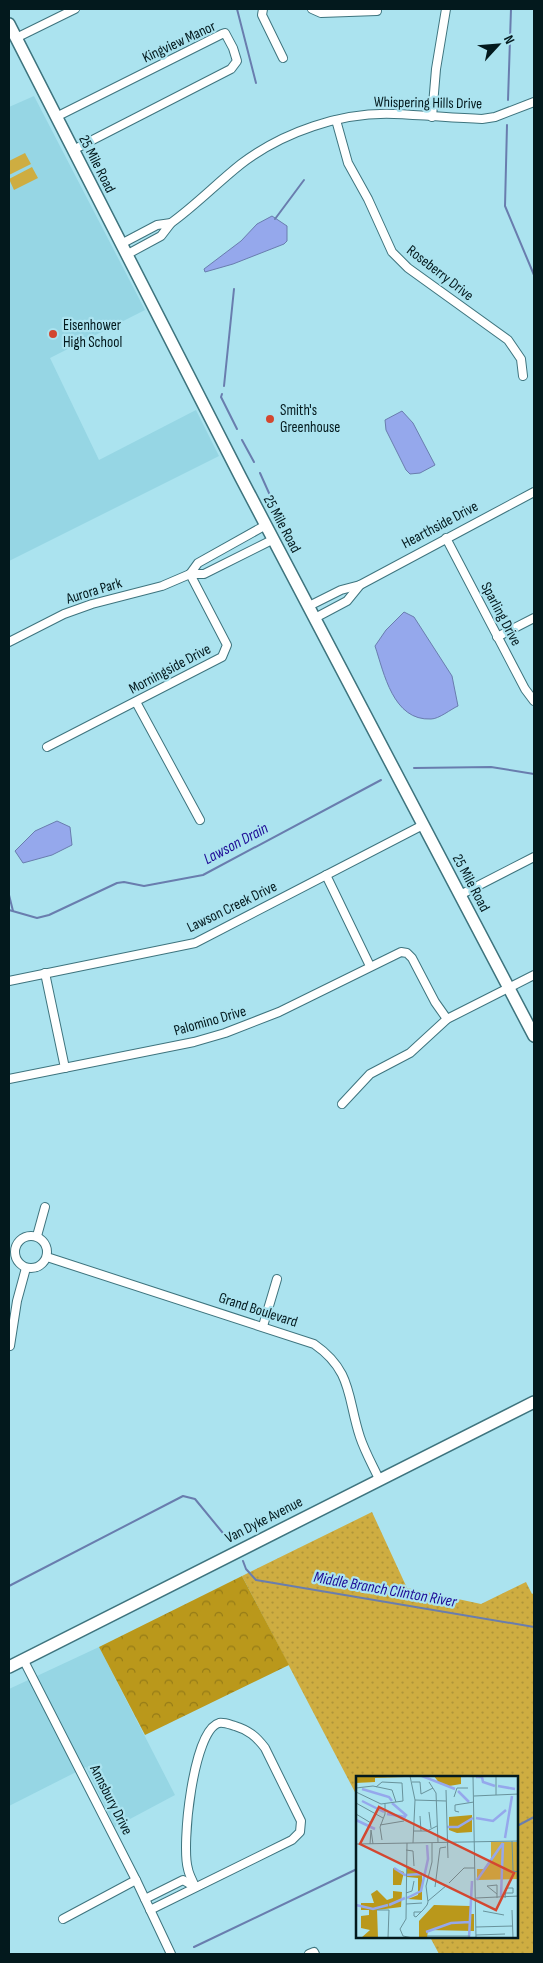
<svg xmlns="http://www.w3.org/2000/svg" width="543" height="1963" font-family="'Sofia Sans Condensed',sans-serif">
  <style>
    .built { fill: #96d6e4 }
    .grass { fill: url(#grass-dots) }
    .forest { fill: url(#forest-crowns) }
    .park { fill: #cead41 }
    .water { fill: #95a8ec; stroke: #697dae }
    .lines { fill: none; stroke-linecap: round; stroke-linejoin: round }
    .stream { stroke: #697dae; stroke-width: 2 }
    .street-casing { stroke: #3e747e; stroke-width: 10 }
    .secondary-casing { stroke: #3e747e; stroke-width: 14 }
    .street { stroke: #fff; stroke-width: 8 }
    .secondary { stroke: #fff; stroke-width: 11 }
    .poi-dot { fill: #d34730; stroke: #abe3ef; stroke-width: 2 }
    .labels { text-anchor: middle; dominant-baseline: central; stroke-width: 4.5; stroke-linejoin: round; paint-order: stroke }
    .street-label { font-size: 15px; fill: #03191d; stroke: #abe3ef }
    .poi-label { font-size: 15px; fill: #03191d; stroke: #abe3ef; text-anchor: start }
    .water-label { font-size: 16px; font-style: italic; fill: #1d0995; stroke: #abe3ef }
    .inset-river { fill: none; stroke: #95a8ec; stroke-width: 2.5 }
    .inset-road { fill: none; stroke: #68929b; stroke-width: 1 }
    .view { fill: #d34730; fill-opacity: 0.15; stroke: #d34730; stroke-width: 2.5 }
    .inset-edge { fill: none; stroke: #03191d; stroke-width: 2.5 }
  </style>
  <defs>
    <pattern id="grass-dots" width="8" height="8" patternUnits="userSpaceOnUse" patternTransform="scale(1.25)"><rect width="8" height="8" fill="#cead41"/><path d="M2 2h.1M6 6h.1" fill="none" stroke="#af9439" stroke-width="1.8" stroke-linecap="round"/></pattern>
    <pattern id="forest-crowns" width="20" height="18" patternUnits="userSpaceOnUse" patternTransform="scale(1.25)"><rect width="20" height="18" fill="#ba981b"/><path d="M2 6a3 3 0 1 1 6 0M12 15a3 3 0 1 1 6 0" fill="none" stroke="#957b17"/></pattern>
  </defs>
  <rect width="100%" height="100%" fill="#abe3ef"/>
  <!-- built -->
  <g class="built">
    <polygon points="34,96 145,310 50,358 99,460 196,410 219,456 9,561 9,107"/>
    <polygon points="99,1647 175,1795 115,1827 86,1767 9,1806 9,1689"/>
  </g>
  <!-- grass -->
  <polygon class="grass" points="372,1512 407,1588 481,1604 526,1582 532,1594 534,1593 534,1954 439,1954 430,1937 517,1937 517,1777 357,1777 357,1796 242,1576"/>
  <!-- forest -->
  <polygon class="forest" points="242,1576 289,1665 145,1735 99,1647"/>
  <!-- park -->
  <g class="park">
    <polygon points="25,153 31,164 9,175 9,161"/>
    <polygon points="32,167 38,178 14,190 9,179"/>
  </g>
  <!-- water -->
  <g class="water">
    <polygon points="272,216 287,226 287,241 284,244 233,264 205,272 204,269 241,241 257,224"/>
    <polygon points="402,411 413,423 435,465 420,473 410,474 406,470 386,430 385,420"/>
    <path d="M 404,612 L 414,617 L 452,676 L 458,706 C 451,709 439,719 431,719 C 393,721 384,673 375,646 L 386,630 Z"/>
    <polygon points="57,821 70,827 72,845 52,855 23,863 15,851 35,831"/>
  </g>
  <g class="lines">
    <!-- stream -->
    <g class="stream">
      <polyline points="237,9 256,83"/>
      <polyline points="508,100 511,9"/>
      <polyline points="507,125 505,206 534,275"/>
      <polyline points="275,219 304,180"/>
      <polyline points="224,386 234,289"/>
      <polyline points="222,394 221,397 237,429"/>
      <polyline points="242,440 254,462"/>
      <polyline points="260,473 282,522"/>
      <polyline points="414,768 491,767 534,774"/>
      <polyline points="9,895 13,911"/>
      <polyline points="9,910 37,918 49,915 117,883 124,882 144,886 203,875 381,780"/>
      <polyline points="243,1561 246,1569 256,1580 534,1627"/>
      <polyline points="9,1586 183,1496 195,1499 227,1538"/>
      <polyline points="517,1826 534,1817"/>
      <polyline points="194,1947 357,1869"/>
    </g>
    <defs>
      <g id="street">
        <polyline points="263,9 262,15 283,58"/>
        <polyline points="312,9 321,13 377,11"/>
        <polyline points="16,38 75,9"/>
        <polyline points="56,117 222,34 225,33 233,48 237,61 231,69 73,150"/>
        <polyline points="432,117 436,69 446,9"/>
        <polyline points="336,120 348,163 368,199 392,252 408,268 508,340 521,359 523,376"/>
        <path d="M 171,223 C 196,205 217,183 241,164 C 283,132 341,112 394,114 C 424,115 453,118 482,119 L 495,117 L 534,102"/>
        <polyline points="121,244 157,225 171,223 161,236 126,255"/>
        <polyline points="446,538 525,689 534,701"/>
        <polyline points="190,574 198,563 266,525"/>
        <polyline points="309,606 341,590 360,585 534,492"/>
        <polyline points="315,618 347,601 360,585"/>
        <polyline points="497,637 534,618"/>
        <polyline points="9,642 64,614 92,604 162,586 190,574 204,574 274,539"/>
        <polyline points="136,702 200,820"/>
        <polyline points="47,747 222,657 227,645 190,574"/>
        <polyline points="326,875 370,966"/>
        <polyline points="460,895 534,857"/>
        <polyline points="45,973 65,1068"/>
        <polyline points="9,981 195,943 423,825"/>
        <polyline points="9,1079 194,1042 225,1033 279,1012 401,952 407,953 412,958 435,1002 447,1019"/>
        <polyline points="342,1104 370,1074 410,1053 447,1019 534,975"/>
        <circle cx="31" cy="1252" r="16"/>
        <polyline points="37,1236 45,1207"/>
        <path d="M 47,1257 L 314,1344 C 353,1371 347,1398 360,1437 C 365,1452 373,1466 379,1479"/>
        <polyline points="263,1326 277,1279"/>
        <polyline points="10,1346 17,1301 26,1268"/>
        <polyline points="23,1659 136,1880 171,1954"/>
        <polyline points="145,1899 183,1880 195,1887"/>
        <path d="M 150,1910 L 292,1840 L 300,1832 L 301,1821 L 265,1748 C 256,1736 248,1730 235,1726 C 231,1725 224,1722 219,1723 C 193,1730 181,1846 188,1869 C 189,1875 193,1881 195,1887"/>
        <polyline points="63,1919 136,1880"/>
        <polyline points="309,1954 314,1952 315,1954"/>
      </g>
      <g id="secondary">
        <polyline points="9,24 240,476 534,1036"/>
        <polyline points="9,1667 534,1402"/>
      </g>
    </defs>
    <!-- street casing -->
    <use href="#street" class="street-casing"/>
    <!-- secondary casing -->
    <use href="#secondary" class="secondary-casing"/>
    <!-- street -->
    <use href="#street" class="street"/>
    <!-- secondary -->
    <use href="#secondary" class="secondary"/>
  </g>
  <!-- markers -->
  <g class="poi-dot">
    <circle cx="53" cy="334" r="5"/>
    <circle cx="270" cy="419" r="5"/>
  </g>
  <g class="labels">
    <!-- street labels -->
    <g class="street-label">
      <text transform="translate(179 42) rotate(-25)">Kingview Manor</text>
      <text transform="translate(428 103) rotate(1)">Whispering Hills Drive</text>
      <text transform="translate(97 164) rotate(63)">25 Mile Road</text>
      <text transform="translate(440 273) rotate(38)">Roseberry Drive</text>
      <text transform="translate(282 524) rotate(62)">25 Mile Road</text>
      <text transform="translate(440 525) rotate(-28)">Hearthside Drive</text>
      <text transform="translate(94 591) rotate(-17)">Aurora Park</text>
      <text transform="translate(501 614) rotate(62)">Sparling Drive</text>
      <text transform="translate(170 669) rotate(-28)">Morningside Drive</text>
      <text transform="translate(471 883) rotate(62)">25 Mile Road</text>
      <text transform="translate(232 907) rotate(-26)">Lawson Creek Drive</text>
      <text transform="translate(210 1021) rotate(-16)">Palomino Drive</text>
      <text transform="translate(258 1310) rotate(18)">Grand Boulevard</text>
      <text transform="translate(264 1520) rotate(-27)">Van Dyke Avenue</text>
      <text transform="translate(111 1800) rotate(63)">Annsbury Drive</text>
    </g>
    <!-- poi labels -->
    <g class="poi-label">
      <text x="63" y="325">Eisenhower<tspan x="63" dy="17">High School</tspan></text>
      <text x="280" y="410">Smith's<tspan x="280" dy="17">Greenhouse</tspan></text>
    </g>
    <!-- water labels -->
    <g class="water-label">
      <text transform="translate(236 844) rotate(-28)">Lawson Drain</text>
      <text transform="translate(385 1590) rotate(10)">Middle Branch Clinton River</text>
    </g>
  </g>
  <!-- overview -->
  <g transform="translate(356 1776)">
    <rect width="162" height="162" fill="#abe3ef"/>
    <path d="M 135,66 L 162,66 L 162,103 L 121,104 L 121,93 L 128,93 L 135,82 Z" fill="#cead41"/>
    <path d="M 0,0 L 85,0 L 105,1 L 105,8 L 93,10 L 84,8 L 78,0 L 19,2 L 19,6 L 0,7 ZM 116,39 L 116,56 L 101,57 L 93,54 L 93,41 ZM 51,90 L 66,97 L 66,124 L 52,123 L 62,119 L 62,102 L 51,101 ZM 37,92 L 48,96 L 45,109 L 37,109 ZM 21,114 L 31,124 L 37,122 L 37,115 L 46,116 L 45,131 L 21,134 L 22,162 L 5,162 L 14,154 L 5,152 L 5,140 L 13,139 L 13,134 L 5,134 L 5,127 L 18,127 L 15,118 ZM 78,129 L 114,130 L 114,138 L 118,138 L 118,155 L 72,154 L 71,162 L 63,162 L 63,145 Z" fill="#ba981b"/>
    <path class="inset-river" d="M 66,0 L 99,13M 120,1 L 126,1 L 127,6 L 139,10M 142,10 L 159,13M 6,13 L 33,21 L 36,25M 102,15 L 113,26M 6,25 L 28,36M 36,27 L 51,40M 31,38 L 50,41M 120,42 L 137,45 L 150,34M 0,44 L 19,53M 91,51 L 102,51 L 117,42M 149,62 L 156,20M 38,92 L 49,99 L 67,98M 121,104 L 147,67M 145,120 L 147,67M 51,122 L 65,115 L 72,83 L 71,69M 0,129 L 17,133 L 32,129M 33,129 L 49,122M 70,156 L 95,147 L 114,146M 113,162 L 116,105"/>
    <path class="inset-road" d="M 54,0 L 59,24M 117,0 L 120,162M 140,0 L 140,19M 56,6 L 64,6 L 65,18 L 77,12M 73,6 L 80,17 L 82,66M 20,11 L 26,6 L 46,7M 0,12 L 17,10 L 36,14 L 40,26M 90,14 L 92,82M 0,16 L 25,28 L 47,25 L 46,7M 118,20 L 163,18M 98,21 L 101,12 L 112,12M 59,24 L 90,25M 0,27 L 27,42M 73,36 L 75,52M 103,36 L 99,35 L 99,29 L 118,26M 0,38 L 15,47M 64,40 L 65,55M 24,49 L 48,45M 57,55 L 71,55 L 81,50M 0,64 L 0,86M 26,64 L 24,51 L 29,38 L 29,28M 156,65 L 157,95 L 163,96M 51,67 L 50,143 L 44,153 L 47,160 L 57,162M 57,67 L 59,24M 0,68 L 163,65M 14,68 L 15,54 L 17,68M 50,74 L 57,75 L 58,90M 0,99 L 0,123M 93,107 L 108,92 L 119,92M 79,111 L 84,72 L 90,71M 50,117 L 56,115 L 58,105M 141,118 L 131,110 L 141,109 L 141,122M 120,122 L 163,120M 149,122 L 150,112 L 157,112 L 157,117 L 150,117M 72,125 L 91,109M 50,128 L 66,127M 21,134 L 33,134 L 32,162M 156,134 L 157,162M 127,135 L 148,139M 65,136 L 58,136 L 58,140 L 60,141 L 67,134 L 71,129 L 72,126 L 70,110 L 76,86 L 76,67M 120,151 L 157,150M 120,159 L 149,158M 71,160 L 114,160"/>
    <path class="view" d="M 23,31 L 158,97 L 140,134 L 4,68 Z"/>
    <rect width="162" height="162" class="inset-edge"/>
  </g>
  <!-- border -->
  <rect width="543" height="1963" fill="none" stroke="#03191d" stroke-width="20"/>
  <!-- north arrow -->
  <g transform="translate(498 45) rotate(64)" stroke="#abe3ef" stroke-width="4" paint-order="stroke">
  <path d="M0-4L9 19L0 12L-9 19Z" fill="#03191d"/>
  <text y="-8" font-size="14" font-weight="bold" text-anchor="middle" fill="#03191d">N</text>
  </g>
</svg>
